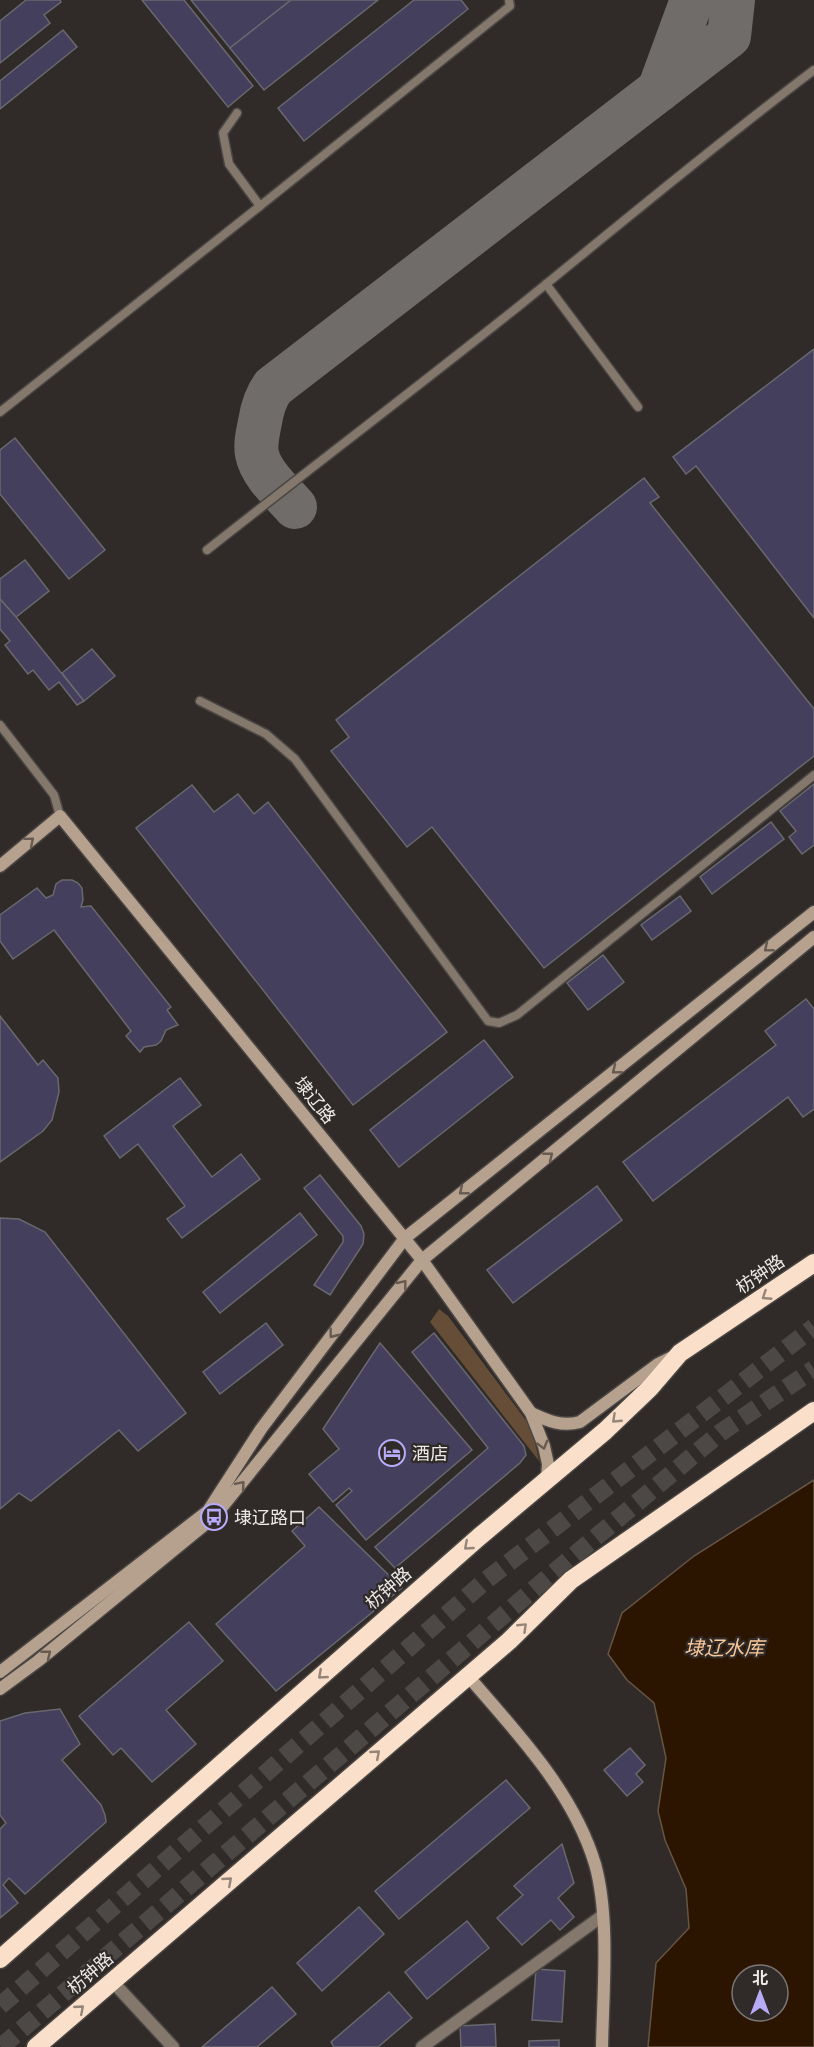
<svg xmlns="http://www.w3.org/2000/svg" width="814" height="2047" font-family="'Archivo Narrow','Noto Sans SC',sans-serif">
  <style>
    .green { fill: #654d37 }
    .water { fill: #2b1500; stroke: #655545; stroke-width: 1.5; fill-rule: evenodd }
    .lines { fill: none; stroke-linecap: round; stroke-linejoin: round }
    .taxiway { stroke: #706c6a; stroke-width: 44 }
    .building { fill: #433f5d; stroke: #68686e; stroke-width: 1.5 }
    .highway-tunnel { stroke: #4c4845; stroke-width: 18; stroke-dasharray: 18 9; stroke-linecap: butt }
    .lane-casing { stroke: #4a4643; stroke-width: 11 }
    .street-casing { stroke: #4a4643; stroke-width: 15 }
    .secondary-casing { stroke: #4a4643; stroke-width: 15 }
    .highway-casing { stroke: #4a4643; stroke-width: 21 }
    .lane { stroke: #84776c; stroke-width: 8 }
    .street { stroke: #84776c; stroke-width: 12 }
    .secondary { stroke: #b6a18f; stroke-width: 12 }
    .highway { stroke: #fae0ca; stroke-width: 18 }
    .oneway { stroke: #665a51 }
    .oneway2 { stroke: #958679 }
    .labels { text-anchor: middle; dominant-baseline: central; stroke-width: 4.5; stroke-linejoin: round; paint-order: stroke }
    .street-label { font-size: 18px; fill: #eceae7; stroke: #302b28 }
    .poi-label { font-size: 18px; fill: #eceae7; stroke: #302b28; text-anchor: start }
    .water-label { font-size: 20px; font-style: italic; fill: #f9c79a; stroke: #302b28 }
  </style>
  <rect width="100%" height="100%" fill="#302b28"/>
  <!-- green -->
  <polygon class="green" points="439,1309 448,1316 528,1423 533,1432 539,1461 430,1322"/>
  <!-- water -->
  <path class="water" d="M 814,1480 L 814,2047 L 648,2047 L 656,1963 L 689,1928 L 686,1889 L 665,1840 L 658,1811 L 666,1758 L 654,1703 L 627,1680 L 608,1654 L 622,1613 L 694,1556 ZM 742,1975 L 778,1975 L 778,2011 L 742,2011 Z"/>
  <g class="lines">
    <!-- taxiway -->
    <g class="taxiway">
      <polyline points="659,90 692,0"/>
      <path d="M 295,507 C 282,492 261,474 257,454 C 255,444 258,432 260,422 C 262,409 265,398 273,387 L 729,36 L 733,0"/>
    </g>
  </g>
  <!-- building -->
  <g class="building">
    <polygon points="26,0 60,0 61,2 44,15 50,23 0,63 0,21"/>
    <polygon points="142,0 184,0 253,86 228,107"/>
    <polygon points="191,0 291,0 230,48"/>
    <polygon points="291,0 378,0 264,90 230,48"/>
    <polygon points="414,0 461,0 468,9 304,141 278,108"/>
    <polygon points="63,30 77,47 0,109 0,81"/>
    <polygon points="814,349 814,618 696,466 686,474 673,457"/>
    <polygon points="15,438 105,550 69,579 0,494 0,450"/>
    <polygon points="644,478 659,497 650,503 814,709 814,756 544,968 432,827 407,847 331,751 349,737 336,720"/>
    <polygon points="25,560 49,591 16,617 0,599 0,579"/>
    <polygon points="0,599 16,617 84,701 77,705 59,682 49,690 33,670 28,674 5,645 10,641 0,629"/>
    <polygon points="92,649 115,676 84,701 62,673"/>
    <polygon points="814,784 814,845 802,854 789,837 796,831 780,811"/>
    <polygon points="192,785 214,812 238,794 254,814 268,802 447,1032 353,1105 136,828"/>
    <polygon points="771,822 784,839 712,894 700,877"/>
    <polygon points="62,880 72,880 78,883 82,888 83,900 81,907 91,906 171,1007 167,1010 178,1025 166,1030 161,1041 156,1045 144,1047 140,1052 126,1036 131,1031 54,930 13,959 0,941 0,915 37,888 46,898 53,895 56,884"/>
    <polygon points="680,896 691,911 652,940 641,925"/>
    <polygon points="603,955 624,982 588,1010 567,983"/>
    <polygon points="806,999 814,1009 814,1109 803,1117 788,1097 653,1201 623,1162 776,1045 765,1031"/>
    <polygon points="0,1016 38,1065 43,1060 58,1078 59,1092 52,1120 43,1131 0,1162"/>
    <polygon points="484,1040 513,1077 399,1167 370,1130"/>
    <polygon points="180,1078 201,1105 173,1126 212,1177 241,1154 260,1179 182,1238 167,1219 185,1206 138,1144 120,1158 104,1136"/>
    <polygon points="320,1175 361,1226 364,1234 363,1244 330,1295 314,1285 343,1242 343,1236 304,1188"/>
    <polygon points="597,1186 622,1220 513,1303 487,1270"/>
    <polygon points="300,1213 317,1235 220,1313 203,1292"/>
    <polygon points="0,1218 19,1219 45,1232 186,1413 138,1451 119,1430 31,1501 19,1493 0,1509"/>
    <polygon points="266,1323 283,1345 220,1394 203,1372"/>
    <polygon points="434,1333 524,1446 526,1455 520,1463 395,1568 375,1547 488,1448 412,1352"/>
    <polygon points="380,1343 472,1450 366,1540 336,1505 352,1491 349,1488 333,1502 309,1474 339,1449 323,1429"/>
    <polygon points="319,1507 402,1588 276,1691 216,1624 305,1546 292,1531"/>
    <polygon points="189,1622 223,1661 166,1710 196,1744 152,1782 121,1748 113,1755 79,1716"/>
    <polygon points="60,1709 80,1744 62,1760 101,1805 105,1815 106,1822 25,1894 9,1878 3,1885 18,1903 0,1918 0,1829 6,1823 0,1815 0,1721 25,1713"/>
    <polygon points="630,1748 645,1765 636,1774 643,1782 627,1796 604,1770"/>
    <polygon points="506,1780 530,1808 399,1919 375,1891"/>
    <polygon points="562,1844 574,1883 558,1898 574,1917 560,1930 551,1920 522,1945 497,1918 523,1895 514,1886"/>
    <polygon points="359,1907 384,1934 322,1991 297,1963"/>
    <polygon points="467,1921 489,1948 427,1999 405,1972"/>
    <polygon points="536,1969 565,1971 562,2022 532,2020"/>
    <polygon points="272,1987 296,2014 257,2047 202,2047"/>
    <polygon points="389,1992 412,2018 378,2047 334,2047 331,2042"/>
    <polygon points="495,2024 496,2047 461,2047 460,2026"/>
    <polygon points="559,2040 559,2047 529,2047 529,2041"/>
  </g>
  <g class="lines">
    <!-- highway-tunnel -->
    <g class="highway-tunnel">
      <polyline points="0,2006 485,1581 814,1327"/>
      <polyline points="1,2047 527,1595 720,1433 814,1369"/>
    </g>
    <defs>
      <g id="lane">
        <polyline points="260,206 510,6 509,0"/>
        <polyline points="546,284 638,407"/>
        <polyline points="0,412 260,206 229,164 223,133 237,113"/>
        <path d="M 207,550 C 311,468 416,388 519,306 C 617,227 713,146 814,70"/>
        <polyline points="200,701 266,734 295,759 488,1021 499,1023 517,1015 814,775"/>
        <polyline points="0,725 54,795 60,816"/>
      </g>
      <g id="street">
        <polyline points="112,1981 173,2047"/>
        <polyline points="422,2047 602,1916"/>
      </g>
      <g id="secondary">
        <polyline points="0,866 60,816 422,1260 531,1413 544,1446 548,1464 547,1479"/>
        <path d="M 531,1413 C 548,1421 562,1427 580,1422 L 658,1364 L 672,1357"/>
        <polyline points="0,1672 208,1511 261,1429 405,1238 814,912"/>
        <path d="M 468,1676 C 517,1733 573,1791 595,1864 C 610,1917 603,1992 602,2047"/>
        <polyline points="0,1689 38,1661 214,1517 422,1260 814,937"/>
      </g>
      <g id="highway">
        <polyline points="0,1959 479,1537 605,1431 650,1388 680,1353 814,1263"/>
        <polyline points="36,2047 509,1641 571,1580 814,1411"/>
      </g>
    </defs>
    <!-- lane casing -->
    <use href="#lane" class="lane-casing"/>
    <!-- street casing -->
    <use href="#street" class="street-casing"/>
    <!-- secondary casing -->
    <use href="#secondary" class="secondary-casing"/>
    <!-- highway casing -->
    <use href="#highway" class="highway-casing"/>
    <!-- lane -->
    <use href="#lane" class="lane"/>
    <!-- street -->
    <use href="#street" class="street"/>
    <!-- secondary -->
    <use href="#secondary" class="secondary"/>
    <!-- highway -->
    <use href="#highway" class="highway"/>
  </g>
  <!-- one-way arrows -->
  <defs><path id="oneway-chevron" d="M-2-3.5L2.5 0L-2 3.5" fill="none" stroke-width="1.6" stroke-linecap="round" stroke-linejoin="round" transform="scale(1.5)"/></defs>
  <g class="oneway">
    <use href="#oneway-chevron" transform="translate(30 841) rotate(-40)"/>
    <use href="#oneway-chevron" transform="translate(768 948) rotate(141)"/>
    <use href="#oneway-chevron" transform="translate(616 1070) rotate(141)"/>
    <use href="#oneway-chevron" transform="translate(549 1156) rotate(-39)"/>
    <use href="#oneway-chevron" transform="translate(463 1191) rotate(141)"/>
    <use href="#oneway-chevron" transform="translate(403 1284) rotate(-51)"/>
    <use href="#oneway-chevron" transform="translate(333 1334) rotate(127)"/>
    <use href="#oneway-chevron" transform="translate(543 1445) rotate(74)"/>
    <use href="#oneway-chevron" transform="translate(241 1485) rotate(-50)"/>
    <use href="#oneway-chevron" transform="translate(47 1654) rotate(-39)"/>
  </g>
  <g class="oneway2">
    <use href="#oneway-chevron" transform="translate(766 1296) rotate(147)"/>
    <use href="#oneway-chevron" transform="translate(616 1419) rotate(137)"/>
    <use href="#oneway-chevron" transform="translate(468 1546) rotate(139)"/>
    <use href="#oneway-chevron" transform="translate(523 1627) rotate(-44)"/>
    <use href="#oneway-chevron" transform="translate(322 1675) rotate(139)"/>
    <use href="#oneway-chevron" transform="translate(376 1754) rotate(-41)"/>
    <use href="#oneway-chevron" transform="translate(228 1881) rotate(-41)"/>
    <use href="#oneway-chevron" transform="translate(80 2009) rotate(-41)"/>
  </g>
  <!-- icons -->
  <defs>
    <symbol id="hotel-ring" viewBox="-11 -11 22 22"><circle r="9.5" fill="#302b28" stroke="#b7abf8" stroke-width="1.5"/><path d="M-6-4.5h1.5V1H6V5H4.5V3h-9V5H-6ZM-4 0a1.8 1.8 0 1 1 3.6 0ZM.5 0V-2.5h3Q6-2.5 6 0Z" fill="#b7abf8"/></symbol>
    <symbol id="bus-ring" viewBox="-11 -11 22 22"><circle r="9.5" fill="#302b28" stroke="#b7abf8" stroke-width="1.5"/><path d="M-5-6H5V4H4V6H2V4H-2V6H-4V4H-5ZM-3.5-4V0h7V-4ZM-3.5 1.2v1.5H-2V1.2ZM2 1.2v1.5H3.5V1.2Z" fill="#b7abf8"/></symbol>
  </defs>
  <g fill-rule="evenodd">
    <use href="#hotel-ring" x="377" y="1438" width="30" height="30"/>
    <use href="#bus-ring" x="199" y="1502" width="30" height="30"/>
  </g>
  <g class="labels">
    <!-- street labels -->
    <g class="street-label">
      <text transform="translate(315 1100) rotate(51)">埭辽路</text>
      <text transform="translate(760 1274) rotate(-34)">枋钟路</text>
      <text transform="translate(388 1588) rotate(-41)">枋钟路</text>
      <text transform="translate(90 1973) rotate(-41)">枋钟路</text>
    </g>
    <!-- poi labels -->
    <g class="poi-label">
      <text x="412" y="1453">酒店</text>
      <text x="234" y="1517">埭辽路口</text>
    </g>
    <!-- water labels -->
    <g class="water-label">
      <text x="724" y="1647">埭辽水库</text>
    </g>
  </g>
  <!-- north arrow -->
  <g transform="translate(760 1993)"><circle r="28" fill="#302b28" stroke="#7b7774" stroke-width="1.5"/>
  <path d="M0-4.5L10 22L0 15L-10 22Z" fill="#b7abf8"/>
  <text y="-9" font-size="16" font-weight="bold" text-anchor="middle" fill="#eceae7">北</text>
  </g>
</svg>
